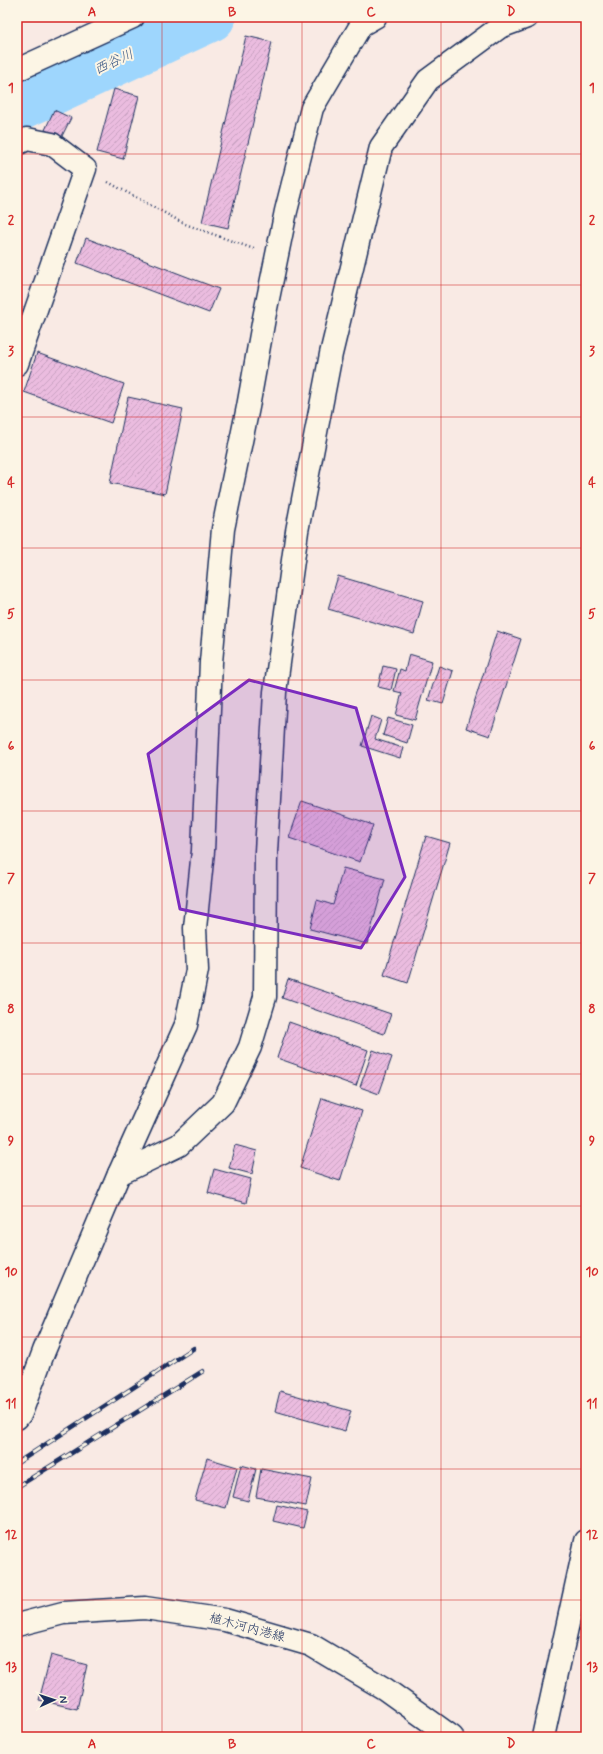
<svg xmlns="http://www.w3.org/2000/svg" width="603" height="1754" font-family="Mynerve,'Klee One',sans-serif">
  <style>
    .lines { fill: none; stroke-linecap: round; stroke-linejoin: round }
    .river { stroke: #9ed6fd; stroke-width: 49 }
    .building { fill: url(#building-hatch); stroke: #1b2f5e }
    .street-casing { stroke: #1b2f5e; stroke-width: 25 }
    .secondary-casing { stroke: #1b2f5e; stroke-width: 25 }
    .path { stroke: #1b2f5e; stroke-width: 2.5; stroke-dasharray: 1 3; stroke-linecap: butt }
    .street { stroke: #fcf5e5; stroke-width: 22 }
    .secondary { stroke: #fcf5e5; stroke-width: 22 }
    .rail-casing { stroke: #1b2f5e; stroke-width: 4.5 }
    .rail { stroke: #fcf5e5; stroke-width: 3; stroke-dasharray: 9; stroke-linecap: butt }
    .marked { fill: #7b2cbf; fill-opacity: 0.2; stroke: #7b2cbf; stroke-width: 3; stroke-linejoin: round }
    .grid { fill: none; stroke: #d62828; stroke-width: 1; stroke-opacity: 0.55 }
    .labels { text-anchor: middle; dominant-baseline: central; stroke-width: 4; stroke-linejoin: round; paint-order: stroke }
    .street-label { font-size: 13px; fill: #1b2f5e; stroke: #fcf5e5 }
    .water-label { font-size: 14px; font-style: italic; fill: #3c5986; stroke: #fcf5e5 }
    .neatline { fill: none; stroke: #d62828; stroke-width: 1.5 }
    .grid-label { font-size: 13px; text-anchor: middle; font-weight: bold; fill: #d62828 }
  </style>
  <defs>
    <pattern id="building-hatch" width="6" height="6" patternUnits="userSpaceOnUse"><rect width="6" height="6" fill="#ebbcdf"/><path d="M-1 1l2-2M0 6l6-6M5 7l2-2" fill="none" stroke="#c9a2c2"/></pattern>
  </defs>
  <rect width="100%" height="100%" fill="#f9eae4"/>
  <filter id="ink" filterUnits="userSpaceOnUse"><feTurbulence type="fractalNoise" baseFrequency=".025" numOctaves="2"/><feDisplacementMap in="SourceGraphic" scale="8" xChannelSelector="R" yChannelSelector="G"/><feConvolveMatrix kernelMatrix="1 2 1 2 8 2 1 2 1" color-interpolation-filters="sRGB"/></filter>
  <g filter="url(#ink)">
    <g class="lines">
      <!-- river -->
      <polyline class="river" points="17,107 211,17"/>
    </g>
    <!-- building -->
    <g class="building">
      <polygon points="246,36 272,42 228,228 202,222"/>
      <polygon points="114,89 139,96 123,159 97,152"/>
      <polygon points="54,110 71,118 61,138 45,130"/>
      <polygon points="86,238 219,289 209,313 77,263"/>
      <polygon points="37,353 124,384 111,423 24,392"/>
      <polygon points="128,397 183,409 165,494 110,483"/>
      <polygon points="338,576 423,601 414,634 328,609"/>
      <polygon points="497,631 521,639 490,736 466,728"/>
      <polygon points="409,654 432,661 415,720 396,715 402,693 394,691 400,669 405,671"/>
      <polygon points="383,666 396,669 391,690 378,687"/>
      <polygon points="439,666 453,671 443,704 428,700"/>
      <polygon points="371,716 381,720 375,739 403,748 400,758 362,746"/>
      <polygon points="388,718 412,725 407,743 383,735"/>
      <polygon points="302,801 373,825 360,862 289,838"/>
      <polygon points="426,836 450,843 408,983 384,975"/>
      <polygon points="343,868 385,879 367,944 310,929 317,900 333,905"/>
      <polygon points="288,979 391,1014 384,1034 282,998"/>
      <polygon points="289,1022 368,1050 356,1086 277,1058"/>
      <polygon points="373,1050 392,1057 379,1094 360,1087"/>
      <polygon points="322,1098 362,1111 340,1181 300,1168"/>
      <polygon points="235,1145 257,1151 252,1174 229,1168"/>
      <polygon points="214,1169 251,1179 246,1203 208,1193"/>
      <polygon points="280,1391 351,1411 345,1431 275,1411"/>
      <polygon points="207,1458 237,1467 226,1508 195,1500"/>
      <polygon points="241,1465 256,1469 248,1501 233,1497"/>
      <polygon points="261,1469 312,1479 306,1506 256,1497"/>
      <polygon points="277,1505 307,1512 303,1528 273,1521"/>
      <polygon points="51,1655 87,1665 77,1709 39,1700"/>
    </g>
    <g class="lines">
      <defs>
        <g id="street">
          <polyline points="17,70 133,17"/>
          <polyline points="17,144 27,139 52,144 85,169 17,364"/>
          <polyline points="119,1174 179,1145 223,1103 250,1047 265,997 266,852 275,692 297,531 331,354 381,147 428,80 500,27 527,17"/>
          <polyline points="17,1418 21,1413 44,1351 119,1174 186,1025 197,970 195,928 203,851 211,662 223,529 248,407 264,318 286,211 312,108 361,25 375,17"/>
          <polyline points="543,1737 586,1541"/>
        </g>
        <polyline id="secondary" points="17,1625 63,1613 145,1608 225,1620 311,1645 385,1689 452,1737"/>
      </defs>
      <!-- street casing -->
      <use href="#street" class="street-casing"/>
      <!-- secondary casing -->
      <use href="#secondary" class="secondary-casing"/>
      <!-- path -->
      <polyline class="path" points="108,182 185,224 254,249"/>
      <!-- street -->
      <use href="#street" class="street"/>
      <!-- secondary -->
      <use href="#secondary" class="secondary"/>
      <defs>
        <g id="rail">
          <polyline points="17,1463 194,1348"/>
          <polyline points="17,1487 203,1371"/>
        </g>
      </defs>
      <!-- rail casing -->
      <use href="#rail" class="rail-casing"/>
      <!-- rail -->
      <use href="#rail" class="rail"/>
    </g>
  </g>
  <!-- marked area -->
  <path class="marked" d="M 249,680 L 356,708 L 405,877 L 361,948 L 180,909 L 148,754 Z"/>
  <!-- grid -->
  <path class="grid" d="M 162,17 L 162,1737M 302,17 L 302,1737M 441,17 L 441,1737M 17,154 L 586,154M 17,285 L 586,285M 17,417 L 586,417M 17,548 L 586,548M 17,680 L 586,680M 17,811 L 586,811M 17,943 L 586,943M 17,1074 L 586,1074M 17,1206 L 586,1206M 17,1337 L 586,1337M 17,1469 L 586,1469M 17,1600 L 586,1600"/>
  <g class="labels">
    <!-- street labels -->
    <g class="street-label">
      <text transform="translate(247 1628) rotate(15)">植木河内港線</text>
    </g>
    <!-- water labels -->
    <g class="water-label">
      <text transform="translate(114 62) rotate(-25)">西谷川</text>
    </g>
  </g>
  <!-- margin -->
  <rect width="603" height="1754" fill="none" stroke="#fcf5e5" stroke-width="44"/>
  <!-- north arrow -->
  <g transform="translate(54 1700) rotate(87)" stroke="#fcf5e5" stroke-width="3" paint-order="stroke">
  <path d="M0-3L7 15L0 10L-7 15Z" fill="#1b2f5e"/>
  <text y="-6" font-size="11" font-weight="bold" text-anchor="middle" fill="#1b2f5e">N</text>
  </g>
  <rect x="22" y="22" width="559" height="1710" class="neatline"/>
  <g class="grid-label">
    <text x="92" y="16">A</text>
    <text x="232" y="16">B</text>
    <text x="371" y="16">C</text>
    <text x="511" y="16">D</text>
    <text x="11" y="92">1</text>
    <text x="592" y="92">1</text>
    <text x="11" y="224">2</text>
    <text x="592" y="224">2</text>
    <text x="11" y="355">3</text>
    <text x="592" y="355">3</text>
    <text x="11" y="487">4</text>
    <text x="592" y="487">4</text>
    <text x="11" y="618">5</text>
    <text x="592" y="618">5</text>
    <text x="11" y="750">6</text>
    <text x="592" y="750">6</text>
    <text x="11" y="882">7</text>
    <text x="592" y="882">7</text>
    <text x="11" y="1013">8</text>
    <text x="592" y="1013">8</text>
    <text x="11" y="1145">9</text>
    <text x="592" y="1145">9</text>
    <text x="11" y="1276">10</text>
    <text x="592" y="1276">10</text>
    <text x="11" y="1408">11</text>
    <text x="592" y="1408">11</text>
    <text x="11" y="1539">12</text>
    <text x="592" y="1539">12</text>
    <text x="11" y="1671">13</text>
    <text x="592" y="1671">13</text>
    <text x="92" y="1748">A</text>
    <text x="232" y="1748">B</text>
    <text x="371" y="1748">C</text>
    <text x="511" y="1748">D</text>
  </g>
</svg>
